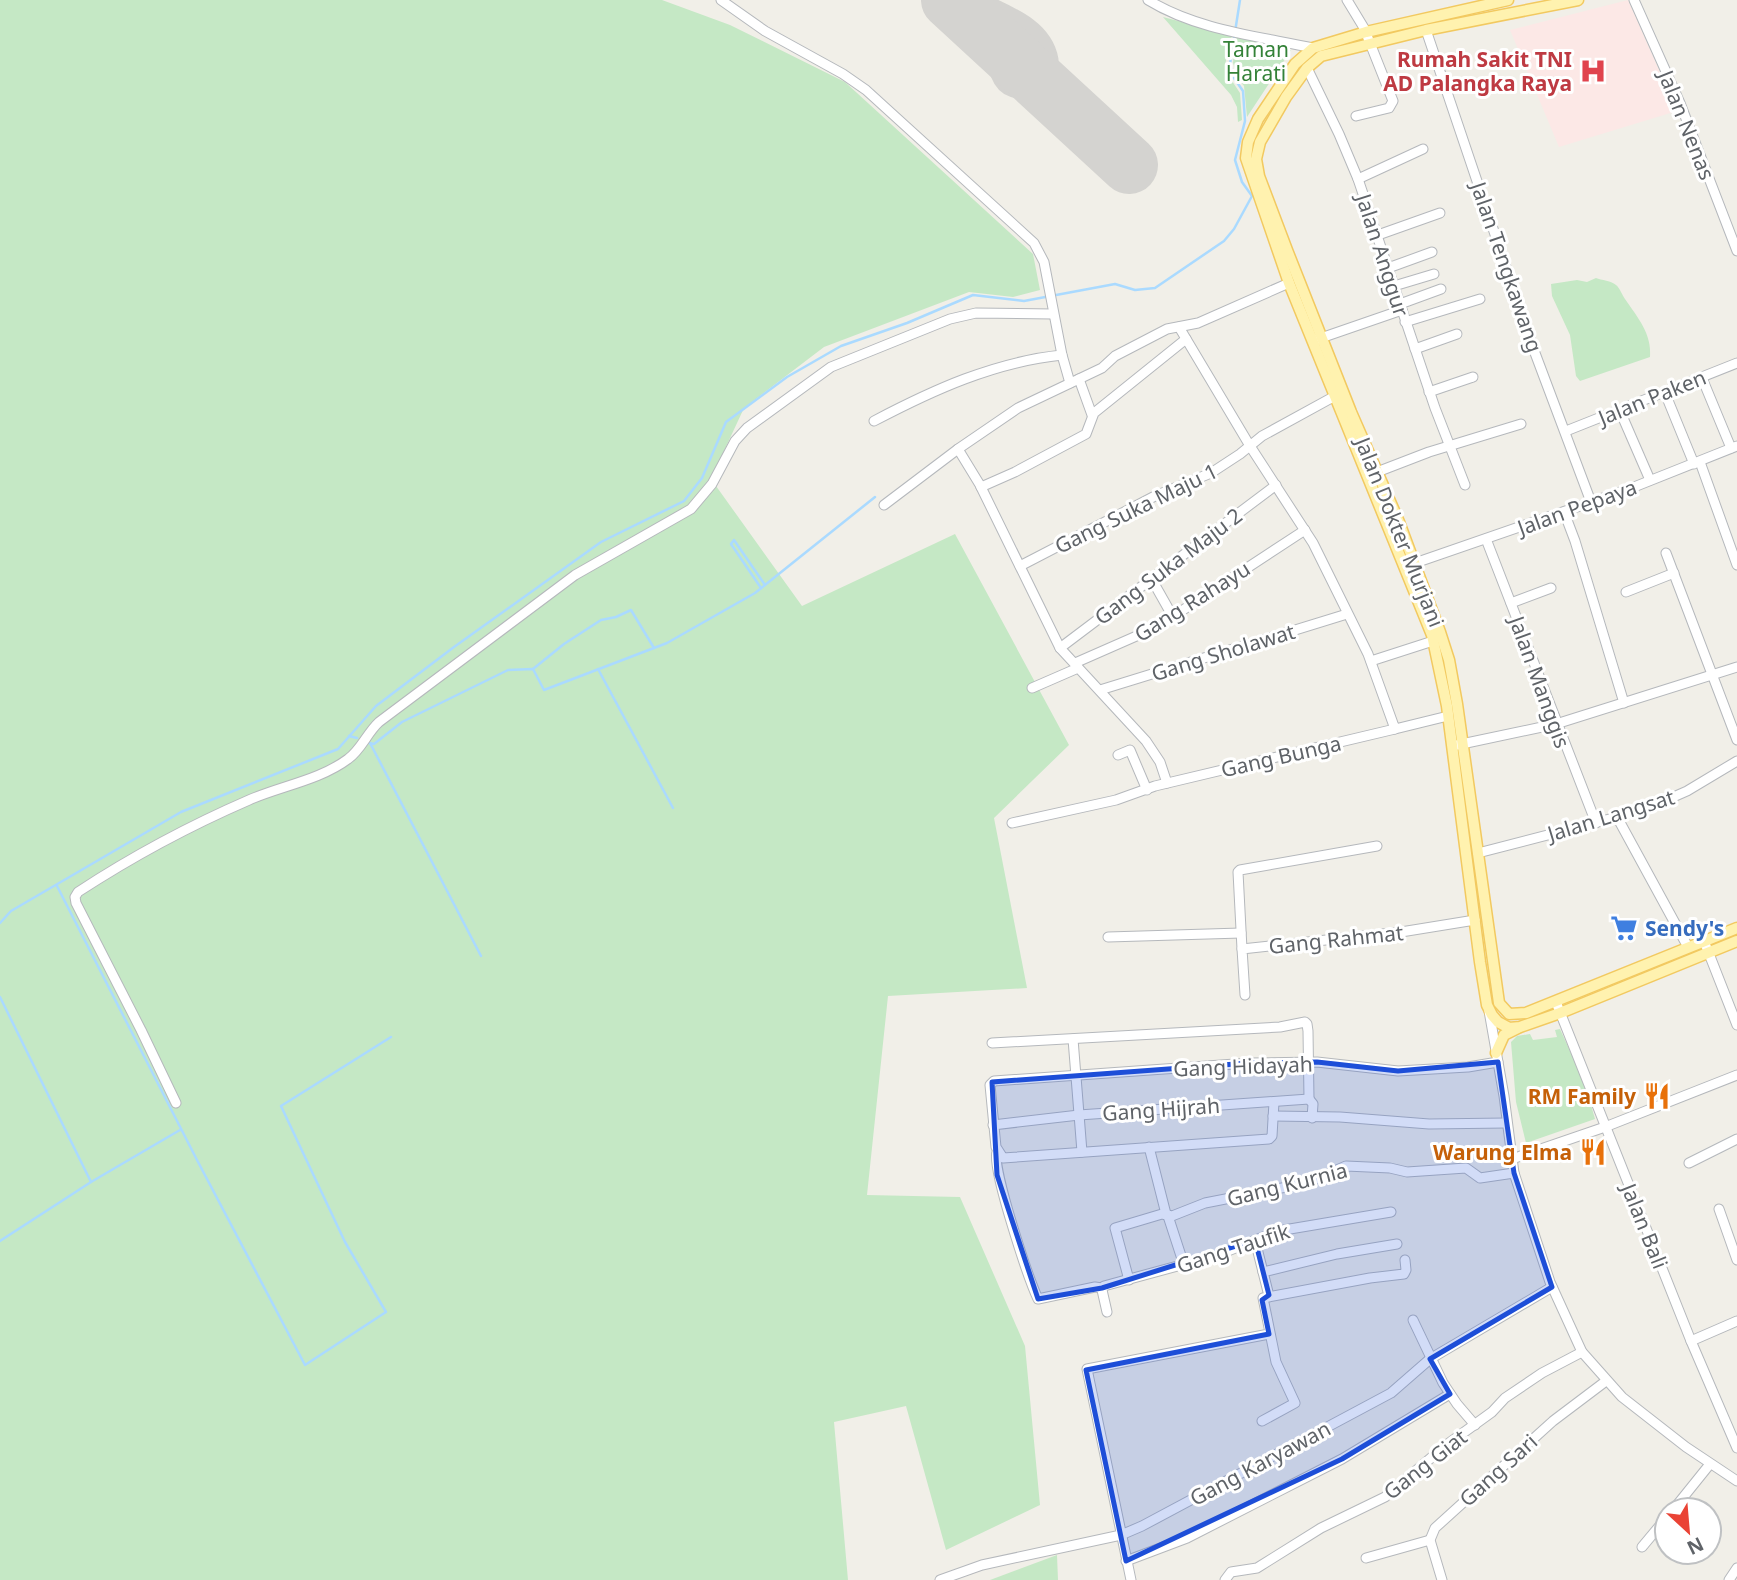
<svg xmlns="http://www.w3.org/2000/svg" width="1737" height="1580" font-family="'Noto Sans',sans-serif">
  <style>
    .medical { fill: #fce8e6 }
    .green { fill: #c5e8c5 }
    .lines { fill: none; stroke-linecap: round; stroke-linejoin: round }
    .stream { stroke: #aadaff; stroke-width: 2.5 }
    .taxiway { stroke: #d4d3d0; stroke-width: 23 }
    .runway { stroke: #d4d3d0; stroke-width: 58 }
    .minor-casing { stroke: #b5b8bc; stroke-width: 11 }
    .major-casing { stroke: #f2c960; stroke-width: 13 }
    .minor { stroke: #fff; stroke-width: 9 }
    .major { stroke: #fff2af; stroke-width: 10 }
    .marked { fill: #1d4ed8; fill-opacity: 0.2; stroke: #1d4ed8; stroke-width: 5; stroke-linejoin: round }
    .labels { text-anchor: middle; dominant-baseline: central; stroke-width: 6; stroke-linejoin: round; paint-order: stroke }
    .park-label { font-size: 21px; fill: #348238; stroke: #fff }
    .health-label { font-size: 21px; font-weight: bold; fill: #be3a42; stroke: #fff; text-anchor: end }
    .street-label { font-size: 21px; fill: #5f6368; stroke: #fff }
    .shop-label { font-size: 21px; font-weight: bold; fill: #366cbe; stroke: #fff; text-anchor: start }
    .food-label { font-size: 21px; font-weight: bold; fill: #c56008; stroke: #fff; text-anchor: end }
  </style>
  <rect width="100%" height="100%" fill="#f1efe8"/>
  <!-- medical -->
  <polygon class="medical" points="1628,0 1677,111 1559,147 1510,30"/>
  <!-- green -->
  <g class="green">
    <polygon points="0,0 662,0 730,25 845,82 1033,254 1040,290 1013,297 969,292 824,347 744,408 711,479 802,606 955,534 1069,745 994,818 1027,988 888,996 867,1195 960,1197 1025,1346 1040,1505 946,1550 906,1406 834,1422 848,1580 0,1580"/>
    <polygon points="1163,17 1232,35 1225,65 1228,75 1240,93 1242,120 1238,122 1237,107 1231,95"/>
    <polygon points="1236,33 1291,50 1247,117 1244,86 1239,80 1233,63"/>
    <path d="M 1596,278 C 1601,280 1612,281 1616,285 C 1620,288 1622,295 1625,299 C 1638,318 1652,334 1650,357 L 1580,381 L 1576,376 L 1570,335 L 1552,296 L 1551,284 L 1577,280 L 1587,282 Z"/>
    <polygon points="1560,1029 1585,1084 1595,1119 1526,1143 1516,1102 1511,1042 1517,1036 1530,1034 1533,1040 1557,1037 1555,1030"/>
    <polygon points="1057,1555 1058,1580 990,1580"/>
  </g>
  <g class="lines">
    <!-- stream -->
    <g class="stream">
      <polyline points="761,588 731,544 734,540 765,585"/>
      <polyline points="533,669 564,644 601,620 616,617 631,610 654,648"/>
      <polyline points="598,669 673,808"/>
      <polyline points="349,736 357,738"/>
      <polyline points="369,743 374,744 402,722 508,670 533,669 544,690 667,643 755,593 875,497"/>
      <polyline points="370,743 481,956"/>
      <polyline points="57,886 197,1160 305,1365 386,1312 345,1242 281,1106 391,1037"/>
      <polyline points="0,923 11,911 181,812 338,749 376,706 454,647 601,542 684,501 702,478 726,422 787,377 841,346 907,323 973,295 1024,301 1115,284 1135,290 1155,288 1224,241 1234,229 1252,196 1242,182 1235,160 1245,121 1243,91 1234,78 1230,64 1240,0"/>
      <polyline points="0,997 91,1182 180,1130"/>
      <polyline points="0,1241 91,1182"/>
    </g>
    <!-- taxiway -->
    <path class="taxiway" d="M 972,0 C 1000,15 1041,26 1047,60 C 1030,104 992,90 1001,47"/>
    <!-- runway -->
    <polyline class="runway" points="950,0 1129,165"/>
    <defs>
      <g id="minor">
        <polyline points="721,0 765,31 843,74 866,90 1034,243 1044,262 1062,355 1070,383"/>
        <path d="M 1148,0 C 1197,30 1257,36 1313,48"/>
        <polyline points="1347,0 1364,28 1393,101 1389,108 1356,116"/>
        <polyline points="1634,0 1680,103 1737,251"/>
        <polyline points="1426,30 1535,353 1591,502"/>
        <polyline points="1307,68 1339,134 1358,179 1435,408 1465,485"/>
        <polyline points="1358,179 1423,149"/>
        <polyline points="1378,235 1440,213"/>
        <polyline points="1388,268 1432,252"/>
        <polyline points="1394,286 1434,274"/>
        <polyline points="1400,304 1441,289"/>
        <polyline points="1405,322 1480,299"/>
        <polyline points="1179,327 1250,446 1313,543 1368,654 1395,729 1448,716"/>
        <polyline points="1318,339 1402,310"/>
        <polyline points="1415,349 1457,334"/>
        <polyline points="1702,378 1731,448"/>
        <polyline points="1079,379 1092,415"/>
        <polyline points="1429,392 1473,377"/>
        <polyline points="1665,393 1694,464"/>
        <polyline points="1620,411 1650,480"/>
        <path d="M 874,421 C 933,390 994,362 1062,355"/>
        <polyline points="1566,431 1737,363"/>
        <polyline points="958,449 980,485 1060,648 1146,741 1160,762 1167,783"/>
        <polyline points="1700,462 1737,565"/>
        <polyline points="1377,472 1429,452 1521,424"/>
        <polyline points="981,487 1015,472 1086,434 1094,413 1186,339"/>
        <polyline points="884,505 958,449 1018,408 1102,368 1115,356 1167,329 1198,323 1289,283"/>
        <polyline points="1564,512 1575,541 1624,703"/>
        <polyline points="1486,539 1596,823"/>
        <polyline points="1666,553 1737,740"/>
        <polyline points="1415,563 1629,489 1737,446"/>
        <polyline points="1020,566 1155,496 1211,473 1240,454 1262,436 1335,396"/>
        <polyline points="1151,578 1173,617"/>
        <polyline points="1626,592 1674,573"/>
        <polyline points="1511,603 1551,588"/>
        <polyline points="1060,648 1276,485"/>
        <polyline points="1371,661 1433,641"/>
        <polyline points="1075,663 1157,627 1305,530"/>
        <polyline points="1032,688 1078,668"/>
        <polyline points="1100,690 1347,614"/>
        <polyline points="1457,745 1556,724 1737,667"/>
        <polyline points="1118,755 1130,750 1147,790"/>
        <polyline points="1617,817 1688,947"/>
        <polyline points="1012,823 1116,800 1155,786 1395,729"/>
        <polyline points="1478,853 1617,817 1662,802 1687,791 1737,761"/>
        <polyline points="1108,937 1241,933"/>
        <polyline points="1704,941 1737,1025"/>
        <polyline points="1242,949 1238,872 1240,870 1377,846"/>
        <polyline points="1245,995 1242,949 1401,932 1475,920"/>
        <polyline points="1556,1002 1691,1341 1737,1448"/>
        <polyline points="1489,1011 1504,1096 1514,1173 1550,1282 1582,1352 1622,1397 1686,1447 1737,1481"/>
        <polyline points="1073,1039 1082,1152"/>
        <polyline points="992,1043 1280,1027 1305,1022 1307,1024 1308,1031 1309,1099"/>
        <polyline points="1274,1102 1272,1136 1269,1139 1003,1158 996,1147 990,1085 994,1081 1249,1063 1317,1062 1398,1071 1468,1067 1498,1062"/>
        <path d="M 176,1103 L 141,1030 L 76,903 L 75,897 L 78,892 C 133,856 189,826 249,800 C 281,786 320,780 348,759 C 361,750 367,733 379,722 L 575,575 L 691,509 L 712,484 L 735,441 L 747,428 L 831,367 L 950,319 L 976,313 L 1053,314"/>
        <polyline points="1273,1116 1340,1117 1429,1124 1506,1123"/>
        <polyline points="993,1125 1079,1115 1309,1099 1313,1104 1312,1118"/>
        <polyline points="1149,1147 1166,1214"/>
        <path d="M 997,1152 C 991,1167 1029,1280 1038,1299 L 1095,1287 L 1102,1288"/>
        <polyline points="1512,1159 1605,1127 1737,1075"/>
        <polyline points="1689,1163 1737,1139"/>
        <polyline points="1719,1209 1737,1260"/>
        <polyline points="1168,1216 1184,1265"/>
        <polyline points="1255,1240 1269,1296"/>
        <polyline points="1263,1272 1337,1254 1397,1244"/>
        <polyline points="1129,1280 1115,1228 1162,1214 1172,1216 1205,1203 1307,1183 1346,1166 1390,1168 1407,1172 1466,1168 1480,1178 1514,1173"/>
        <polyline points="1107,1312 1102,1290 1104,1286 1218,1255 1278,1231 1391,1212"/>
        <polyline points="1413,1320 1443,1383 1457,1404 1475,1425"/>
        <polyline points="1691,1341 1737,1321"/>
        <polyline points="1262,1421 1295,1403 1276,1362 1263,1298 1370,1278 1404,1274 1406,1270 1405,1260"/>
        <polyline points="1673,1510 1710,1464"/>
        <polyline points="1642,1547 1667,1517"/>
        <polyline points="1366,1558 1430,1540"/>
        <polyline points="1126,1561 1187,1538 1342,1459 1450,1394"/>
        <polyline points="940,1580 982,1565 1121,1535 1142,1526 1391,1393 1430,1359 1552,1287"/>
        <polyline points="1131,1580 1087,1369 1269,1334"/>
        <polyline points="1225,1580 1231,1572 1257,1568 1321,1528 1385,1497 1445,1446 1492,1412 1505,1398 1542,1373 1582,1352"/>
        <polyline points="1442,1580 1430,1540 1435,1528 1553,1421 1606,1381"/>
        <polyline points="1729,1580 1737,1568"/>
      </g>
      <g id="major">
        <polyline points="1508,0 1366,32 1313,48 1295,64 1258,119 1248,142 1246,158 1289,283 1432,635 1447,706 1480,962 1487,1005 1492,1015 1498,1022 1509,1028 1520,1027 1560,1013 1737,941"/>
        <polyline points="1578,0 1426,30 1321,56 1307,68 1286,97 1260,142 1256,159 1259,176 1287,250 1351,412 1399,522 1440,632 1449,660 1457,704 1499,1003 1509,1014 1526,1013 1737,928"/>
        <polyline points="1496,1053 1504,1035 1518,1028"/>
      </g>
    </defs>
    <!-- minor casing -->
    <use href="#minor" class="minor-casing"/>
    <!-- major casing -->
    <use href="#major" class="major-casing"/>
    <!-- minor -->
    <use href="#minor" class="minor"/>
    <!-- major -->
    <use href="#major" class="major"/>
  </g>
  <!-- marked area -->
  <path class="marked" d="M 1317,1062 L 1398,1071 L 1498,1062 L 1514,1173 L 1552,1287 L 1430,1359 L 1450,1394 L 1342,1459 L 1126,1561 L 1086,1370 L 1269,1334 L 1262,1300 L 1269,1295 L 1255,1240 L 1102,1288 L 1038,1299 L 997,1175 L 992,1082 L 1249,1063 Z"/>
  <!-- icons -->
  <defs>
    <symbol id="hospital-bare" viewBox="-9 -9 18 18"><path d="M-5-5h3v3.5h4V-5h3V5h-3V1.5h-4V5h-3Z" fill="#e0444e" stroke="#fff" stroke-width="2.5" paint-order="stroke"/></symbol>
    <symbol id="supermarket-bare" viewBox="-9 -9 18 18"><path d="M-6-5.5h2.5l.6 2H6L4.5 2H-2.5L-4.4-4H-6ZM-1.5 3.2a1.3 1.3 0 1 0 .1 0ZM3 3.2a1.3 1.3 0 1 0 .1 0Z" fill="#3f7fe0" stroke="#fff" stroke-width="2.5" paint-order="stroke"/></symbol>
    <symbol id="restaurant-bare" viewBox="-9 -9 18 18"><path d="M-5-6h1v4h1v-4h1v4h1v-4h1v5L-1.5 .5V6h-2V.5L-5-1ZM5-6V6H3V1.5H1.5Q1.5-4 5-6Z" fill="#e8710a" stroke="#fff" stroke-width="2.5" paint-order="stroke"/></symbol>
  </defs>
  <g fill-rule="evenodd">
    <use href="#hospital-bare" x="1574" y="52" width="38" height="38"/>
    <use href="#supermarket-bare" x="1605" y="909" width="38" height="38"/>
    <use href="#restaurant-bare" x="1638" y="1077" width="38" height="38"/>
    <use href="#restaurant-bare" x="1574" y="1133" width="38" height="38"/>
  </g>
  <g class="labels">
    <!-- park labels -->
    <g class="park-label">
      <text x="1256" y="49">Taman<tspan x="1256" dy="24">Harati</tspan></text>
    </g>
    <!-- health labels -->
    <g class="health-label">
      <text x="1572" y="59">Rumah Sakit TNI<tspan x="1572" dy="24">AD Palangka Raya</tspan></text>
    </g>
    <!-- street labels -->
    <g class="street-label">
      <text transform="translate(1687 125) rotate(68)">Jalan Nenas</text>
      <text transform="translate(1383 255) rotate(72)">Jalan Anggur</text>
      <text transform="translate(1507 267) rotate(71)">Jalan Tengkawang</text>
      <text transform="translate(1652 397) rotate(-22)">Jalan Paken</text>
      <text transform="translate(1577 507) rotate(-20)">Jalan Pepaya</text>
      <text transform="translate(1136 508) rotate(-26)">Gang Suka Maju 1</text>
      <text transform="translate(1400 532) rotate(68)">Jalan Dokter Murjani</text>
      <text transform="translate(1168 566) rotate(-37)">Gang Suka Maju 2</text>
      <text transform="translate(1192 601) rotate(-32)">Gang Rahayu</text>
      <text transform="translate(1223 652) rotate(-17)">Gang Sholawat</text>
      <text transform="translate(1540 682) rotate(70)">Jalan Manggis</text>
      <text transform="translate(1281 756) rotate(-13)">Gang Bunga</text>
      <text transform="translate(1611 815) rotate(-17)">Jalan Langsat</text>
      <text transform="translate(1336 939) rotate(-6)">Gang Rahmat</text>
      <text transform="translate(1243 1066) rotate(-2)">Gang Hidayah</text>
      <text transform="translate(1161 1109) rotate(-4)">Gang Hijrah</text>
      <text transform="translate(1287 1184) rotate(-14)">Gang Kurnia</text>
      <text transform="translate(1645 1226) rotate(68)">Jalan Bali</text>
      <text transform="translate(1233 1248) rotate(-18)">Gang Taufik</text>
      <text transform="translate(1260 1463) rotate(-28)">Gang Karyawan</text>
      <text transform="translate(1425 1464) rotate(-38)">Gang Giat</text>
      <text transform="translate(1498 1470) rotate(-42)">Gang Sari</text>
    </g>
    <!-- shop labels -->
    <g class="shop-label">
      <text x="1645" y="928">Sendy's</text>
    </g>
    <!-- food labels -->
    <g class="food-label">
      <text x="1636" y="1096">RM Family</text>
      <text x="1572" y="1152">Warung Elma</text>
    </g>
  </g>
  <!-- north arrow -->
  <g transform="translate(1688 1531) rotate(154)"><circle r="33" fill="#ffffff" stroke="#bfc1c3" stroke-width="2"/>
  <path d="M0-5L12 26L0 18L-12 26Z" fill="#ea4335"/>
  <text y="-10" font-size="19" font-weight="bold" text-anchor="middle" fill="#5f6368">N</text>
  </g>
</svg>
